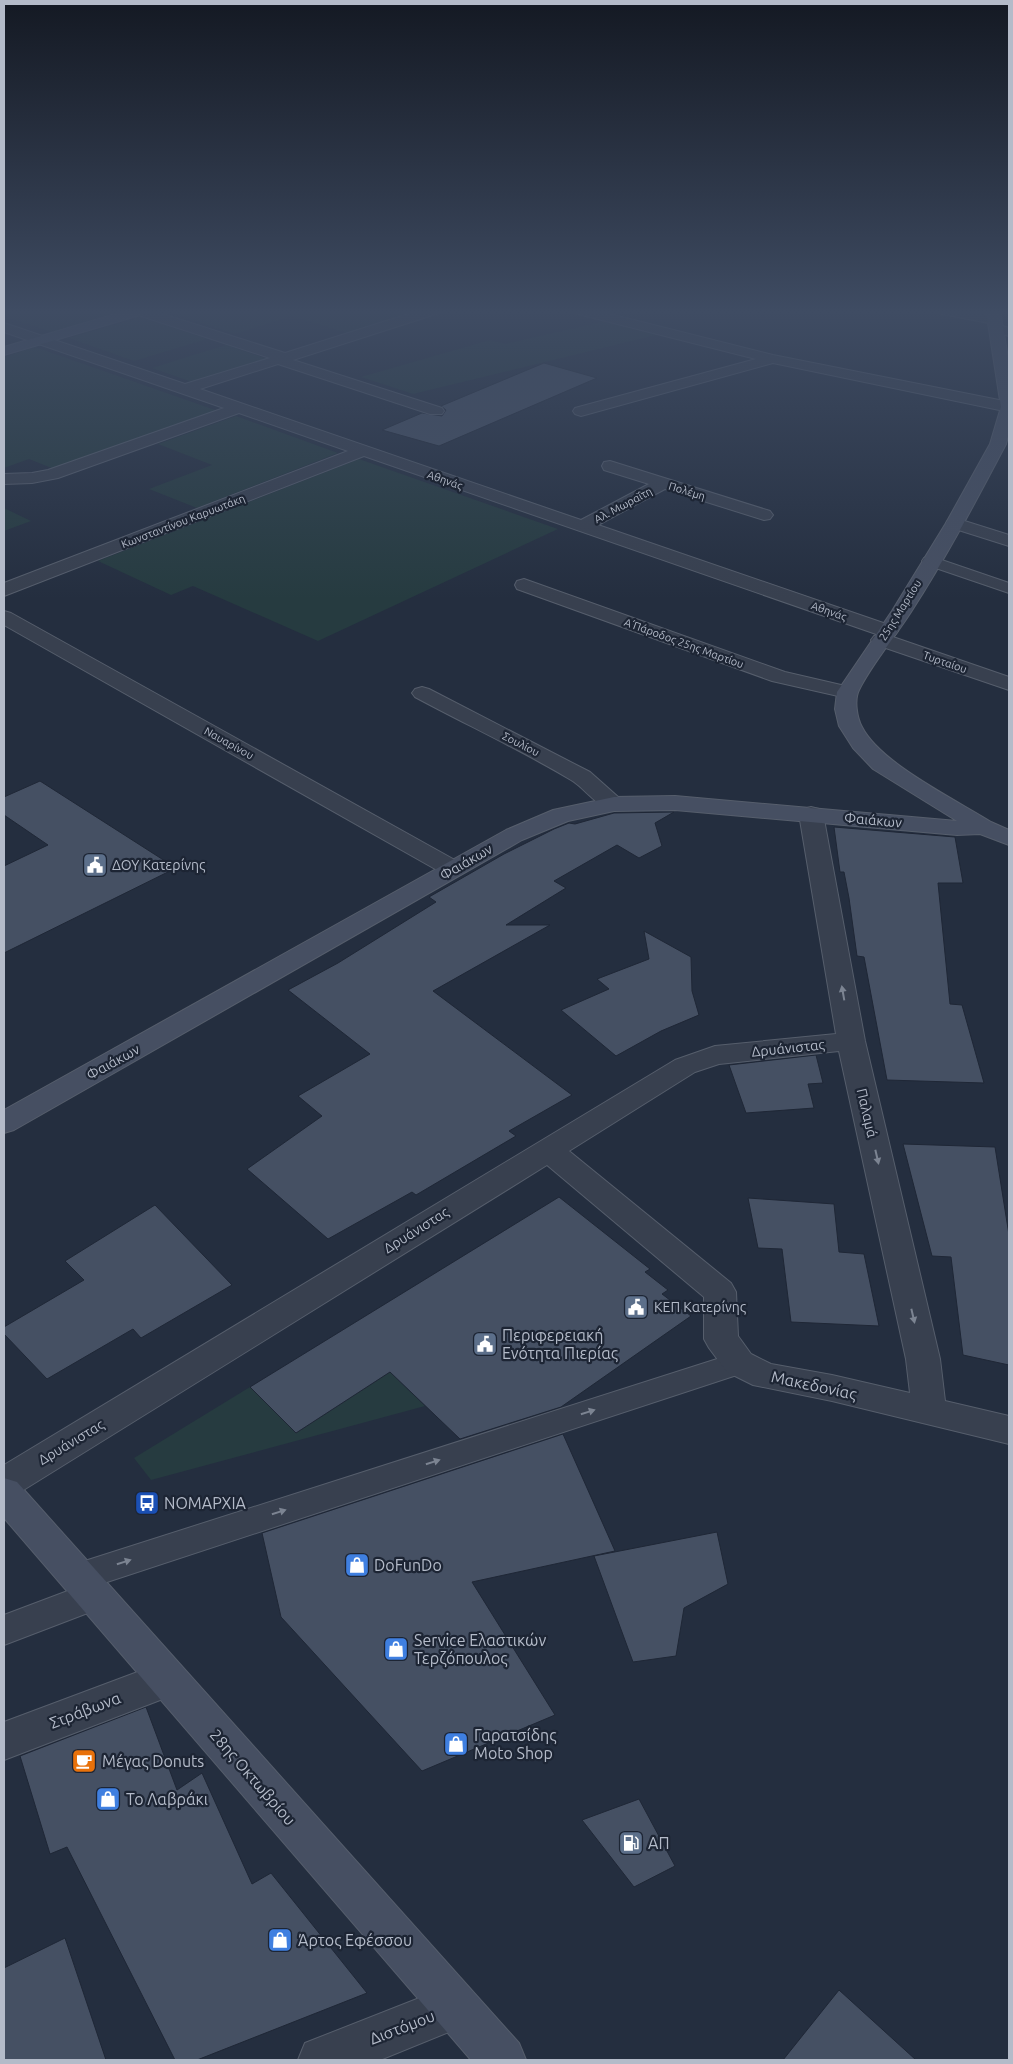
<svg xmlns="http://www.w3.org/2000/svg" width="1013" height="2064" font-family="Ubuntu,sans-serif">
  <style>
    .green { fill: #263b40 }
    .building { fill: #455063; stroke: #1f2736 }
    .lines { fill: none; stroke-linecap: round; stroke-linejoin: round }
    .lane-casing { stroke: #565e6c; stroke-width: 2 }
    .street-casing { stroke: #565e6c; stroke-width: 2 }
    .secondary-casing { stroke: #565e6c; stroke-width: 2 }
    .lane { fill: #38404f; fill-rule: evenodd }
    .street { fill: #38404f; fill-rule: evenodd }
    .secondary { fill: #464f62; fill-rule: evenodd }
    .oneway { fill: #7c8492 }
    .labels { text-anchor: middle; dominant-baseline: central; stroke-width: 4.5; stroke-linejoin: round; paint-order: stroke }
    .far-street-label { font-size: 11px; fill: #b4bbc9; stroke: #1d2534 }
    .street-label { font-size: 14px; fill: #b4bbc9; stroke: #1d2534 }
    .poi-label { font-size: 14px; fill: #b4bbc9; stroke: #1d2534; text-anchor: start }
    .near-poi-label { font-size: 16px; fill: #b4bbc9; stroke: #1d2534; text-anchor: start }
    .near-street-label { font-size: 16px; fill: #b4bbc9; stroke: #1d2534 }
  </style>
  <rect width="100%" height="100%" fill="#242e3f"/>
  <!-- green -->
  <g class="green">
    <polygon points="4,310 118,310 122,311 51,332 4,316"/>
    <polygon points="162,310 421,310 347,333 291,316 235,334"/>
    <polygon points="140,317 207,339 134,361 69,338"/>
    <polygon points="606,321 656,335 413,394 361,377 490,340 505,344"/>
    <polygon points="226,345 267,359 192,382 152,368"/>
    <polygon points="35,347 218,411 54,469 29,459 4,468 4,357"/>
    <polygon points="236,416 338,453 197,508 149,489 212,465 158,444"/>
    <polygon points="359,459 558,529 318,641 193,586 171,595 98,561"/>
    <polygon points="4,508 31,521 4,531"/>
    <polygon points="390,1372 425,1406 151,1480 134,1458 250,1387 296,1433"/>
  </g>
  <!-- building -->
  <g class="building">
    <polygon points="544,363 597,378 439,446 382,430 422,413 442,416 446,410 441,406"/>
    <polygon points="40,781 176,868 4,953 4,866 48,845 4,815 4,797"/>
    <polygon points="674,812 655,823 662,846 639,858 617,845 554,881 566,888 506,925 550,925 433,991 572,1095 509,1131 516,1136 416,1195 412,1192 328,1239 247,1169 322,1116 298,1096 370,1054 288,990 338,963 436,902 429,897 504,854 554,829 569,823 575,824 614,813"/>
    <polygon points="834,827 955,837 963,883 938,883 950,1004 962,1005 984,1083 887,1080 864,957 857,956 849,898 844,872 840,872"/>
    <polygon points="644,931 691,957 692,991 699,1015 661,1031 616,1056 561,1010 609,989 597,979 649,959"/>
    <polygon points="816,1055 823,1083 808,1084 814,1108 746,1113 729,1065"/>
    <polygon points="903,1144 995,1147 1009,1235 1009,1365 963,1355 951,1257 932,1256"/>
    <polygon points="559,1197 650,1269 645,1272 668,1290 662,1294 691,1316 561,1407 460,1439 390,1372 296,1433 250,1387"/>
    <polygon points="748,1198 834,1204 839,1252 864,1254 879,1326 791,1322 782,1249 758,1248"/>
    <polygon points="155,1205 232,1285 141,1338 133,1329 47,1379 4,1334 4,1327 84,1280 65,1261"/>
    <polygon points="563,1434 615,1551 472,1582 555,1715 422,1771 281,1617 262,1533"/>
    <polygon points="717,1532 728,1584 684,1608 676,1656 633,1662 594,1556"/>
    <polygon points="146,1707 177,1790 202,1773 252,1884 271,1873 367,1993 197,2060 175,2060 67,1847 50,1854 20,1756"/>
    <polygon points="639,1799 675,1866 634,1887 582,1820"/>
    <polygon points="65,1938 106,2060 4,2060 4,1968"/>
    <polygon points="839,1990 916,2060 783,2060"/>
  </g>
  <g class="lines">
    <defs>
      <g id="lane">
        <polygon points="996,324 1009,328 1009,336 992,331 990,328"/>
        <polygon points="930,556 1009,583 1009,593 924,564 922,561 924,558"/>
        <polygon points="739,1352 749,1355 754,1363 749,1371 101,1584 106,1586 111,1596 106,1606 4,1645 4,1615 73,1589 66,1587 62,1577 66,1567"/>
      </g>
      <g id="street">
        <polygon points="130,310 150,310 285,353 421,310 441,310 439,313 293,360 442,408 444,411 442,414 430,414 278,364 200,389 581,520 649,484 604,470 602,466 604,462 610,461 770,511 773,515 770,519 764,520 665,489 598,525 895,627 898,631 895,635 890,636 1009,677 1009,690 874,644 871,640 874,636 879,635 364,456 4,596 4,583 348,451 239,413 58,478 32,483 4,484 4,474 32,473 48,470 224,408 4,332 4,323 185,384 270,358 132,313"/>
        <polygon points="572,310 594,310 773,355 1009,402 1009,412 773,363 581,416 575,414 573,411 575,408 756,359 574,313"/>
        <polygon points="935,310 961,310 999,317 1001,320 994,324 942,314"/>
        <polygon points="955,518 1009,535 1009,546 949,527 946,523 949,519"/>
        <polygon points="524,579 785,672 854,688 857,692 854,696 847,698 772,681 517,589 515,585 517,581"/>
        <polygon points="4,611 11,613 462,864 465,869 462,874 453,876 444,874 4,625"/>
        <path d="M 422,687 L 429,689 L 590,772 L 626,804 L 622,809 C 600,814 588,790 571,780 C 521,750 467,725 415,697 L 412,693 L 415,689 Z"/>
        <path d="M 811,807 L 819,809 L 823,814 L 865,1041 L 940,1359 L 945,1401 L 1009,1416 L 1009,1444 L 832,1401 L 753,1385 L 727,1372 L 709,1348 L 704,1339 L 704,1297 L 547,1165 L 17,1494 L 4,1498 L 4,1465 L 675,1060 L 715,1046 L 836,1034 L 799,814 L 803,809 ZM 839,1051 L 906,1359 L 910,1393 L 832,1375 L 771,1364 L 751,1354 L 738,1336 L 736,1292 L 731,1283 L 569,1151 L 695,1072 L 719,1064 Z"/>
        <polygon points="167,1661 181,1666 187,1679 181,1692 4,1760 4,1722"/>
        <polygon points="455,1984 471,1991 478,2007 471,2023 380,2060 298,2060 305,2043"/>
      </g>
      <g id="secondary">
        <polygon points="129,310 149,310 147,313 4,355 4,347"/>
        <path d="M 986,310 L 1000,310 L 1009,364 L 1009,433 L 1006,444 C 976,501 946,558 911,612 C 895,637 872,664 859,690 C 854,700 857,718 862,727 C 880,763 956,800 991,822 L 1009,830 L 1009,845 L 980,834 L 957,835 L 675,810 L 614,811 L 568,821 L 522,840 L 14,1130 L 4,1133 L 4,1110 L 506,830 L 553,810 L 614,797 L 675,796 L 957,821 L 873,769 L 853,748 L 839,726 L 835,709 L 837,692 L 892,611 L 946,523 L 990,444 L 1001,407 Z"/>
        <polygon points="4,1478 17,1482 519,2043 526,2060 471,2060 4,1518"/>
      </g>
    </defs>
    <!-- lane casing -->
    <use href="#lane" class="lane-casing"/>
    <!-- street casing -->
    <use href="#street" class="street-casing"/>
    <!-- secondary casing -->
    <use href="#secondary" class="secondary-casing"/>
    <!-- lane -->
    <use href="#lane" class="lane"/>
    <!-- street -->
    <use href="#street" class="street"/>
    <!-- secondary -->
    <use href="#secondary" class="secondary"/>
  </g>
  <!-- one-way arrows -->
  <defs><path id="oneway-solid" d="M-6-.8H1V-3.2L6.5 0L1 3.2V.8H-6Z" transform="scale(1.25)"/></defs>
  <g class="oneway">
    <use href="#oneway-solid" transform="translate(843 993) rotate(-100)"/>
    <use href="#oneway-solid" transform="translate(877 1157) rotate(77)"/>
    <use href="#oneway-solid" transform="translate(913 1316) rotate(77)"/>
    <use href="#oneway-solid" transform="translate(588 1412) rotate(-18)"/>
    <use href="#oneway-solid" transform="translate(433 1462) rotate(-18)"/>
    <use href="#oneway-solid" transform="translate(279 1512) rotate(-18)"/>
    <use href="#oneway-solid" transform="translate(124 1562) rotate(-18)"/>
  </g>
  <!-- sky -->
  <linearGradient id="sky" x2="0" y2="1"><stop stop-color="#141923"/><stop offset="0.52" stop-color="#3f4c63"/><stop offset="1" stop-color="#3f4c63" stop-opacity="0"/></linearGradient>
  <rect width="1013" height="599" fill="url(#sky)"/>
  <!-- icons -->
  <defs>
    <symbol id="civic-square" viewBox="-11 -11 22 22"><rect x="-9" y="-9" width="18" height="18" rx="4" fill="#5c6f8a" stroke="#1d2534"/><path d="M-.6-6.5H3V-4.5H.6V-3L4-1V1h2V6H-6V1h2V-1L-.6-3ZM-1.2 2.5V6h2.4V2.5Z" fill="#fff"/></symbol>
    <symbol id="bus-square" viewBox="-11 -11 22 22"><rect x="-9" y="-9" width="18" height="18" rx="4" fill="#1a4fb4" stroke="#1d2534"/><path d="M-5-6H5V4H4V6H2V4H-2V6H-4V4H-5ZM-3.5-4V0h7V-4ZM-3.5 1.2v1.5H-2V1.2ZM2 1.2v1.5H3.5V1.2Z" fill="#fff"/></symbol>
    <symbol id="shop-square" viewBox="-11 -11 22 22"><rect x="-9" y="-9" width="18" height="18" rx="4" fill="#3f7fe0" stroke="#1d2534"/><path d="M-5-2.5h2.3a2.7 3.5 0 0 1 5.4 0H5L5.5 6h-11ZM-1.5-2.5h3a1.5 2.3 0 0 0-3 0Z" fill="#fff"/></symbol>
    <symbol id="cafe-square" viewBox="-11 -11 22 22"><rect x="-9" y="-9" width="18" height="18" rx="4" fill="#e8710a" stroke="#1d2534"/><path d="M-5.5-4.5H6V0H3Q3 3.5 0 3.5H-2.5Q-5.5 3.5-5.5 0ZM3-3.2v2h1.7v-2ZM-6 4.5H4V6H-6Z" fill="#fff"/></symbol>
    <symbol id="fuel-square" viewBox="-11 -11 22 22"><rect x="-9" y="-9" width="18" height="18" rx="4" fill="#5c6f8a" stroke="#1d2534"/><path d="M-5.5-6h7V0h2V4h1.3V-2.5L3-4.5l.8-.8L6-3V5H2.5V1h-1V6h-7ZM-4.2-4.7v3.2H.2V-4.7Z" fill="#fff"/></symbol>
  </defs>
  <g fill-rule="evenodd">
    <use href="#civic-square" x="81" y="851" width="28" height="28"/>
    <use href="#civic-square" x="622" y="1293" width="28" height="28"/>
    <use href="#civic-square" x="471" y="1330" width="28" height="28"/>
    <use href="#bus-square" x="133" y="1489" width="28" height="28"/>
    <use href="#shop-square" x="343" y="1551" width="28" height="28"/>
    <use href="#shop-square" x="382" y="1635" width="28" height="28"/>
    <use href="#shop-square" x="442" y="1730" width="28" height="28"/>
    <use href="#cafe-square" x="70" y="1747" width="28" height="28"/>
    <use href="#shop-square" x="94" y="1785" width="28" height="28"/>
    <use href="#fuel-square" x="617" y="1829" width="28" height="28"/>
    <use href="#shop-square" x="266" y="1926" width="28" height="28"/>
  </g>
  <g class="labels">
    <!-- far-street labels -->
    <g class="far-street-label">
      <text transform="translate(445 480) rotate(19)">Αθηνάς</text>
      <text transform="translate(687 491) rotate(17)">Πολέμη</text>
      <text transform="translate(623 505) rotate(-28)">Αλ. Μωραΐτη</text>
      <text transform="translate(183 521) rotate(-21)">Κωνσταντίνου Καρυωτάκη</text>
      <text transform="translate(900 610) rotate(-58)">25ης Μαρτίου</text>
      <text transform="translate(829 611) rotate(19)">Αθηνάς</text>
      <text transform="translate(684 643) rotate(20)">Α΄ Πάροδος 25ης Μαρτίου</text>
      <text transform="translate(945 662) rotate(19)">Τυρταίου</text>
      <text transform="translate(229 743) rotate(29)">Ναυαρίνου</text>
      <text transform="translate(521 744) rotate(27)">Σουλίου</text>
    </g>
    <!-- street labels -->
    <g class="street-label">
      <text transform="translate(873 820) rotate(5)">Φαιάκων</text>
      <text transform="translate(466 862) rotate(-30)">Φαιάκων</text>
      <text transform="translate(788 1048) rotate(-6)">Δρυάνιστας</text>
      <text transform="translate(113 1062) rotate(-29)">Φαιάκων</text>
      <text transform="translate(867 1113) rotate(77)">Παλαμά</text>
      <text transform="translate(416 1230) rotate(-32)">Δρυάνιστας</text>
      <text transform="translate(71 1442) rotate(-31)">Δρυάνιστας</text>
    </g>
    <!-- poi labels -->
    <g class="poi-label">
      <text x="112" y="865">ΔΟΥ Κατερίνης</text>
      <text x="654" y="1307">ΚΕΠ Κατερίνης</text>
    </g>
    <!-- near-poi labels -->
    <g class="near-poi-label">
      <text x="502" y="1335">Περιφερειακή<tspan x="502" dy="18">Ενότητα Πιερίας</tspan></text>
      <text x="164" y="1503">ΝΟΜΑΡΧΙΑ</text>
      <text x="374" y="1565">DoFunDo</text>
      <text x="414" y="1640">Service Ελαστικών<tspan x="414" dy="18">Τερζόπουλος</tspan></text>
      <text x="474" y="1735">Γαρατσίδης<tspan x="474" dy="18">Moto Shop</tspan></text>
      <text x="102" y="1761">Μέγας Donuts</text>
      <text x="126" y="1799">Το Λαβράκι</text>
      <text x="648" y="1843">ΑΠ</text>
      <text x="298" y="1940">Άρτος Εφέσσου</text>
    </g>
    <!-- near-street labels -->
    <g class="near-street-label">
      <text transform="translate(814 1385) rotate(12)">Μακεδονίας</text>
      <text transform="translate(85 1710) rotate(-21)">Στράβωνα</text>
      <text transform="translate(253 1777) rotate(49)">28ης Οκτωβρίου</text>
      <text transform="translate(402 2027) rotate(-21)">Διστόμου</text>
    </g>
  </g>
  <!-- border -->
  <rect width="1013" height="2064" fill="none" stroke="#b4bbc9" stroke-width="10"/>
</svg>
